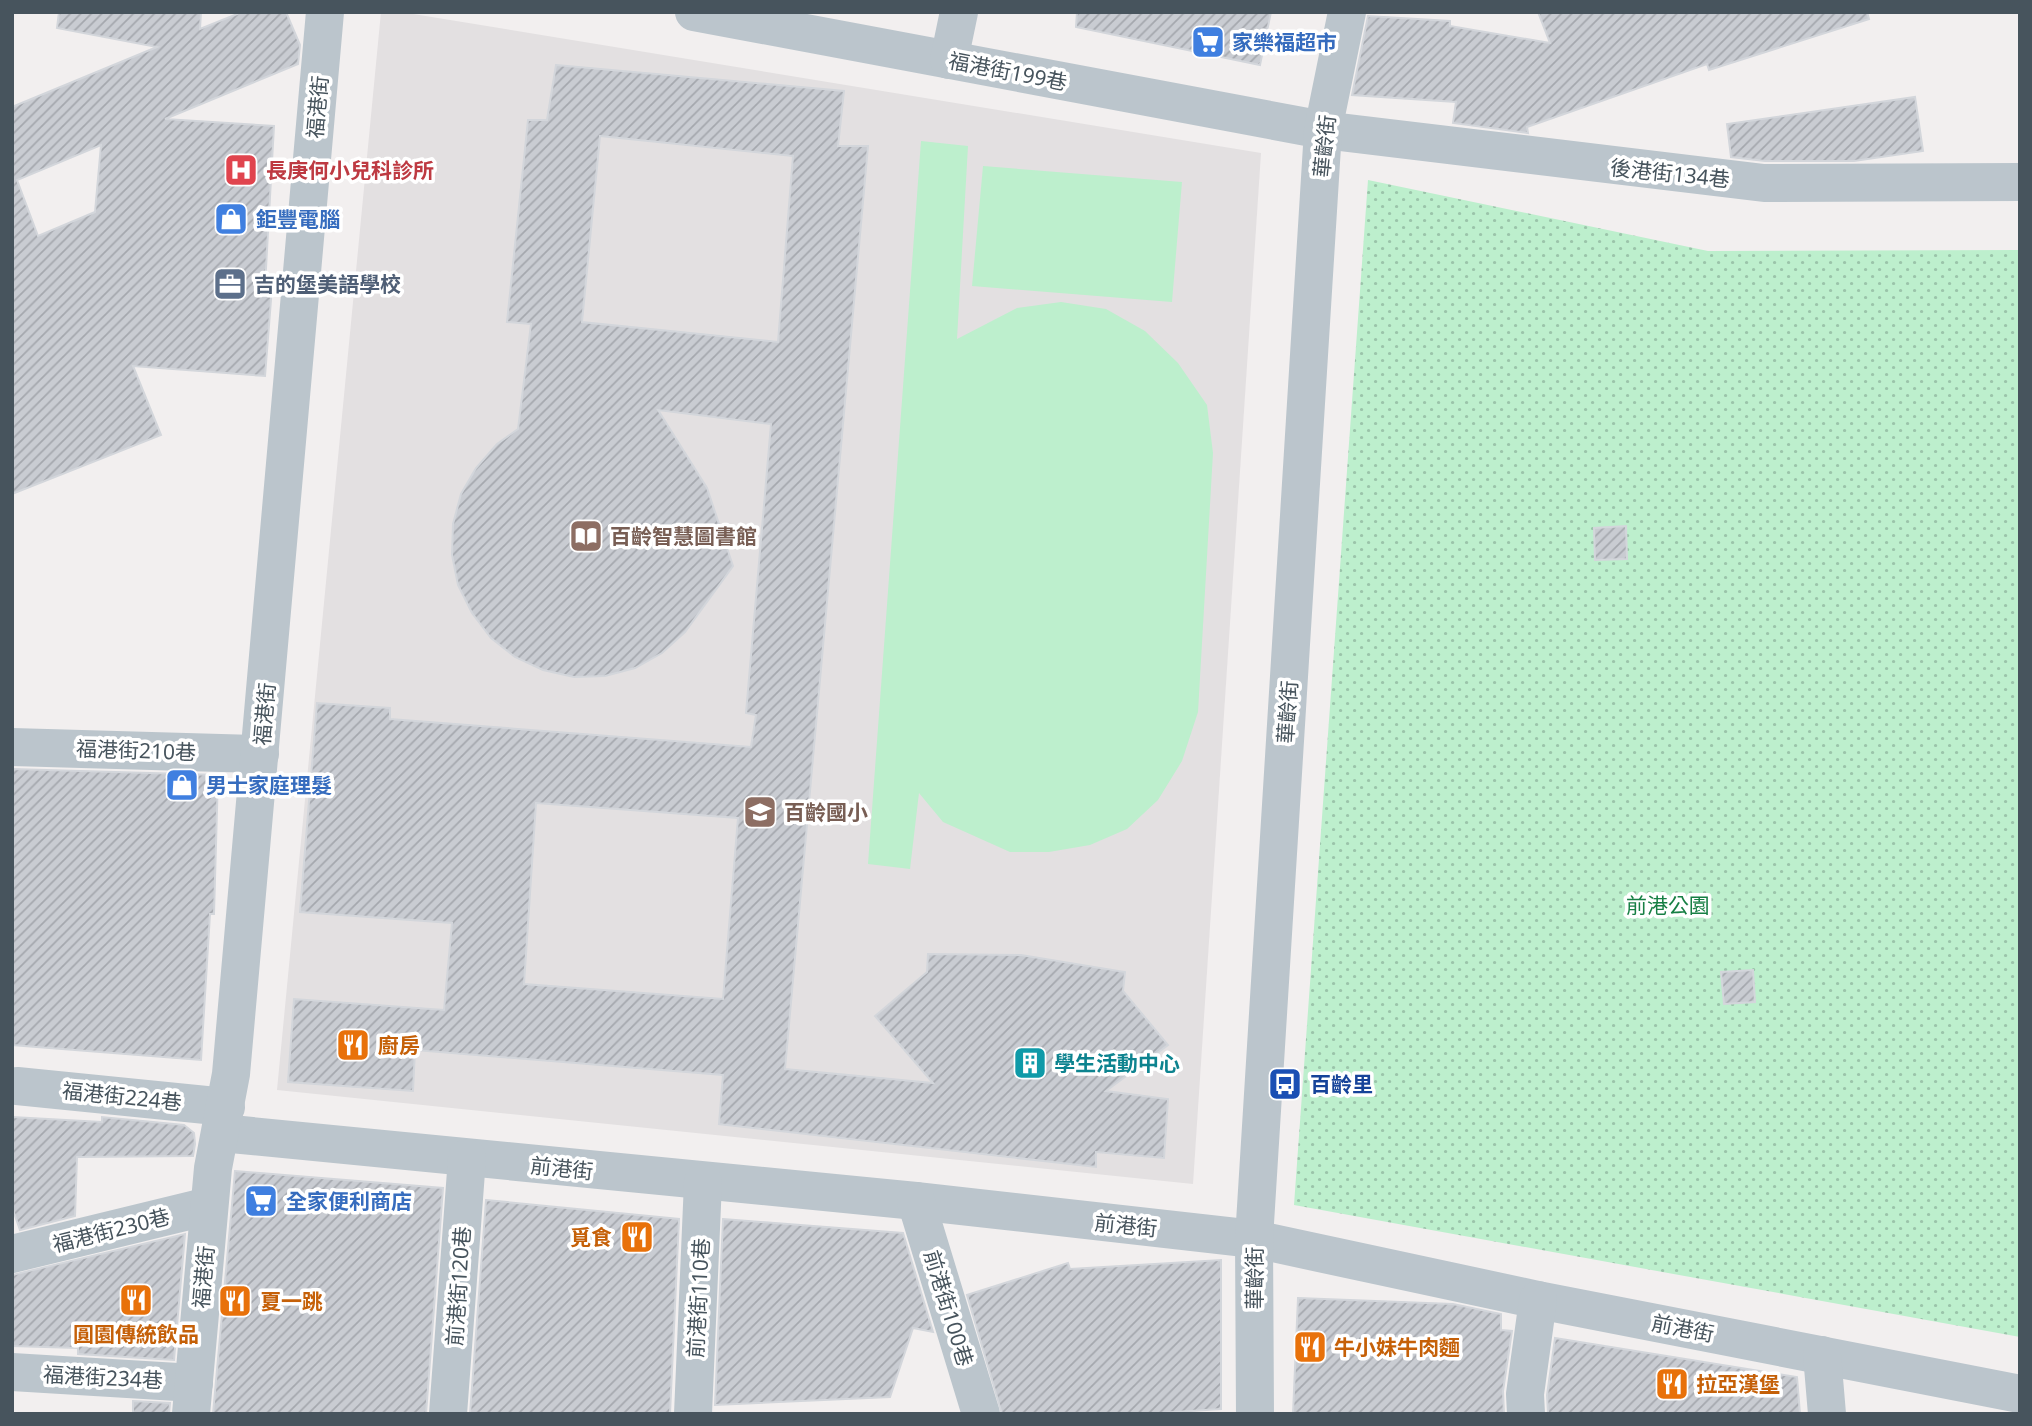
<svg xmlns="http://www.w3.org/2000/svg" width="2032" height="1426" font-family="'Noto Sans','Noto Sans TC',sans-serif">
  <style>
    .education { fill: #e3e0e1 }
    .green { fill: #bdefcd }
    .park { fill: url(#park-dots) }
    .building { fill: url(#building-hatch); stroke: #d3d6db; stroke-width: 2; fill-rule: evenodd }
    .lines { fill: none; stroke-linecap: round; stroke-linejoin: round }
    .minor { stroke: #bbc5cc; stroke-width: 38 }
    .labels { text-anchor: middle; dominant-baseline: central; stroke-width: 7; stroke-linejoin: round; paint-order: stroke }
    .shop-label { font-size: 21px; font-weight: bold; fill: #366cbe; stroke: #fff; text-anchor: start }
    .street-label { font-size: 21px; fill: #47545d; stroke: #fff }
    .health-label { font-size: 21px; font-weight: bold; fill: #be3a42; stroke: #fff; text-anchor: start }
    .service-label { font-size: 21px; font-weight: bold; fill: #4e5e75; stroke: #fff; text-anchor: start }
    .education-label { font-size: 21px; font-weight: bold; fill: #785e54; stroke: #fff; text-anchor: start }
    .park-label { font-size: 21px; fill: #177f44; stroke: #fff }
    .food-label { font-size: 21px; font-weight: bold; fill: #c56008; stroke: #fff; text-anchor: start }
    .culture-label { font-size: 21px; font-weight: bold; fill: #0d838f; stroke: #fff; text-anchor: start }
    .transit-label { font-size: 21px; font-weight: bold; fill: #164399; stroke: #fff; text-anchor: start }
  </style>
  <defs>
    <pattern id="park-dots" width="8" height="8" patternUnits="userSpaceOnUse" patternTransform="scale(1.75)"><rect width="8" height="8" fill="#bdefcd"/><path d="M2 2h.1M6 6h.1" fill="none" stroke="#9bc4aa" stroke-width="1.8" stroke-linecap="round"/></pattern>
    <pattern id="building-hatch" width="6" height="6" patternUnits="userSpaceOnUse" patternTransform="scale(1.75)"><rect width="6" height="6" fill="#c9ccd2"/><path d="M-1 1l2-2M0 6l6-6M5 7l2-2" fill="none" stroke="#a5a8ae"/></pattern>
  </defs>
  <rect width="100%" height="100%" fill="#f2efef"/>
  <!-- education -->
  <polygon class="education" points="381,12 401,12 1261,153 1193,1184 277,1090"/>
  <!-- green -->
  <g class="green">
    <polygon points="921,141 968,146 957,339 1017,308 1061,302 1106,309 1145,331 1178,363 1207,405 1213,453 1198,712 1182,761 1158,800 1127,829 1090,845 1049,852 1010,852 943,822 919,793 910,869 868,864"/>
    <polygon points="983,166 1182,182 1172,302 972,286"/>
  </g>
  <!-- park -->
  <polygon class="park" points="1368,180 1708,251 2020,250 2020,1337 1294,1205"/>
  <!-- building -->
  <g class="building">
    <path d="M 59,12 L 201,12 L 200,29 L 242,12 L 286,12 L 300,45 L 298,64 L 165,119 L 274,126 L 265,286 L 272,287 L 265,376 L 133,366 L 161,435 L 12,494 L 12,107 L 157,47 L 57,28 ZM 101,145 L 95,212 L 38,236 L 17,180 Z"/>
    <polygon points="1077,12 1271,12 1260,65 1076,27"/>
    <polygon points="1538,12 1867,12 1869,19 1709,70 1707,64 1527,127 1528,133 1453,123 1456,102 1352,95 1368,16 1450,21 1450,26 1550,43"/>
    <path d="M 556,65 L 844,91 L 838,146 L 868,146 L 785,1069 L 933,1083 L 875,1016 L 927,972 L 928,954 L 1021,955 L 1125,972 L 1123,991 L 1168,1045 L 1106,1091 L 1168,1099 L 1164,1158 L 1096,1152 L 1096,1167 L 719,1124 L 723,1075 L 415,1050 L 413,1091 L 288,1082 L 294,999 L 444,1010 L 452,923 L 300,912 L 317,703 L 390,708 L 390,719 L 751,747 L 756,715 L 746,713 L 771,424 L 658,410 L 707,488 L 733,566 L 685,632 L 662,653 L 635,668 L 605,676 L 574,677 L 543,670 L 515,657 L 491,638 L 472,613 L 458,585 L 452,555 L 453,524 L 461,494 L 476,468 L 497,444 L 518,429 L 531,324 L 507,322 L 528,120 L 547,120 ZM 600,136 L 793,156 L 778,342 L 582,322 ZM 536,803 L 738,818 L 723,999 L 524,984 Z"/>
    <polygon points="1915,97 1923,151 1854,161 1765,161 1731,157 1727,124"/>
    <polygon points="1626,526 1627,559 1595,560 1594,528"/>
    <polygon points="12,769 218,775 214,914 210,914 201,1060 12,1045"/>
    <polygon points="1753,970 1755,1002 1724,1004 1721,972"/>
    <polygon points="12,1117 102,1122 102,1117 184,1125 194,1133 195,1144 193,1156 77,1157 75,1216 20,1230 12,1207"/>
    <polygon points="235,1171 443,1188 426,1414 213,1414"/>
    <polygon points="486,1200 679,1219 670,1414 470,1414"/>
    <polygon points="723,1219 903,1233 933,1332 913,1328 890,1397 715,1405"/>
    <polygon points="185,1234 174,1360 78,1354 78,1348 12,1346 12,1275"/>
    <polygon points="1221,1260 1221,1409 1144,1414 1002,1414 967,1295 1068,1263 1070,1269"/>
    <polygon points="1298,1298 1453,1304 1501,1314 1501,1330 1512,1331 1503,1391 1504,1414 1293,1414"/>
    <polygon points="1555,1338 1797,1377 1800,1414 1548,1414 1547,1395"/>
    <polygon points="133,1401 170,1403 169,1414 133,1414"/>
  </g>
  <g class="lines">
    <!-- minor -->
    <g class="minor">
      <polyline points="694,12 1323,130 1764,183 2020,182"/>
      <polyline points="949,60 959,12"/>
      <polyline points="12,747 260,754"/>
      <polyline points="17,1086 226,1107"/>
      <polyline points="221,1133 916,1201 1254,1239 1538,1300 2020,1394"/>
      <polyline points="916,1201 981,1414"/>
      <polyline points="12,1254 209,1206"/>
      <polyline points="1822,1355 1827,1414"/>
      <polyline points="12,1372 194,1383"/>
      <polyline points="191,1414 213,1168 231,1074 325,12"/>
      <polyline points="448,1414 467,1158"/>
      <polyline points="693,1414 703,1182"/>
      <polyline points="1255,1414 1254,1239 1323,130 1347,12"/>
      <polyline points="1526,1414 1525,1394 1538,1300"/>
    </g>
  </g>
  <!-- icons -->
  <defs>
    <symbol id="supermarket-square" viewBox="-11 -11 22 22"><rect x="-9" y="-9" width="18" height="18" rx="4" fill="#3f7fe0" stroke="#fff"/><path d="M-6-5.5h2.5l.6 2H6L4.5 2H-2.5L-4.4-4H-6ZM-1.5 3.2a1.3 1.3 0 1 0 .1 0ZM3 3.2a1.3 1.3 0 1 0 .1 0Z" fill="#fff"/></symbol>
    <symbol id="hospital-square" viewBox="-11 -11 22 22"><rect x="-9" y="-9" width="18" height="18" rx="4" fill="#e0444e" stroke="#fff"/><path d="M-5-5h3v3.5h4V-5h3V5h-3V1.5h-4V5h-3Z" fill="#fff"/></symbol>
    <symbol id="shop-square" viewBox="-11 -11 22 22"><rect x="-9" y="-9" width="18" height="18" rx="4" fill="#3f7fe0" stroke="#fff"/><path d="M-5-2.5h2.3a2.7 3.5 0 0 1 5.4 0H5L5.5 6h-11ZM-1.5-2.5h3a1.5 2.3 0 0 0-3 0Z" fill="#fff"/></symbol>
    <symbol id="office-square" viewBox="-11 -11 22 22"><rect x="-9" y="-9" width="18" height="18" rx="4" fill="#5c6f8a" stroke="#fff"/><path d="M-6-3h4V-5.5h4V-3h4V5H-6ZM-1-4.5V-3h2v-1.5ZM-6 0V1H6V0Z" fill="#fff"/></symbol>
    <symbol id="library-square" viewBox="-11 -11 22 22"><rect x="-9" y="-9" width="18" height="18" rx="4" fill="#8d6e63" stroke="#fff"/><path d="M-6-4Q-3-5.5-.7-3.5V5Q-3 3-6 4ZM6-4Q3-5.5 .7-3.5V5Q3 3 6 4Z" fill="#fff"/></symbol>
    <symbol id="school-square" viewBox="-11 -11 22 22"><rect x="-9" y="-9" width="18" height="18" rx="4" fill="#8d6e63" stroke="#fff"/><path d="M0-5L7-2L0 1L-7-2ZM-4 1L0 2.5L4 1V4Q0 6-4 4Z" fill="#fff"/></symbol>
    <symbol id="restaurant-square" viewBox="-11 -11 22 22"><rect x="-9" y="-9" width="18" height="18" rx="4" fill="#e8710a" stroke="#fff"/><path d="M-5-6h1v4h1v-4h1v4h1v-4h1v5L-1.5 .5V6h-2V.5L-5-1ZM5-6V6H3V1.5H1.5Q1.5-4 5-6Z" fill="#fff"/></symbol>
    <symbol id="building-square" viewBox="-11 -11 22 22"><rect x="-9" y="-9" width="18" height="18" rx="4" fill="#0f9aa8" stroke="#fff"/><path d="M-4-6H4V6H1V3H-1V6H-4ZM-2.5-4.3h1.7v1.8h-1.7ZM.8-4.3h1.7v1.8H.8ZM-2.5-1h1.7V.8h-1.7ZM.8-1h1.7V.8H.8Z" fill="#fff"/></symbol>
    <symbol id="bus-square" viewBox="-11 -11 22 22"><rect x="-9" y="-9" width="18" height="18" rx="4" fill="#1a4fb4" stroke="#fff"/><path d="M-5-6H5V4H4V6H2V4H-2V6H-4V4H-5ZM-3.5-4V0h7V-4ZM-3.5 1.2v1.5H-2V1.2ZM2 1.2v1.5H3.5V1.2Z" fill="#fff"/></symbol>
  </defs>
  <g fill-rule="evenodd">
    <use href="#supermarket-square" x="1189" y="23" width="38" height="38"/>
    <use href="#hospital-square" x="222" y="151" width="38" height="38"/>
    <use href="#shop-square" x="212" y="200" width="38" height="38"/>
    <use href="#office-square" x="211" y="265" width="38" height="38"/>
    <use href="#library-square" x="567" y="517" width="38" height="38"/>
    <use href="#shop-square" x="163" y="766" width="38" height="38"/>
    <use href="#school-square" x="741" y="793" width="38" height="38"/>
    <use href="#restaurant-square" x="334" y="1026" width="38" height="38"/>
    <use href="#building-square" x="1011" y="1044" width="38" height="38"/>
    <use href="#bus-square" x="1266" y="1065" width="38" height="38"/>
    <use href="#supermarket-square" x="242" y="1182" width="38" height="38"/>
    <use href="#restaurant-square" x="618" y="1218" width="38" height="38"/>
    <use href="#restaurant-square" x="117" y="1281" width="38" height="38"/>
    <use href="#restaurant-square" x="216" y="1282" width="38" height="38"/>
    <use href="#restaurant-square" x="1291" y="1328" width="38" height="38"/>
    <use href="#restaurant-square" x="1653" y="1365" width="38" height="38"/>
  </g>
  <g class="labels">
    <!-- shop labels -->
    <g class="shop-label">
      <text x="1232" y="42">家樂福超市</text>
      <text x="256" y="219">鉅豐電腦</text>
      <text x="206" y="785">男士家庭理髮</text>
      <text x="286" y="1201">全家便利商店</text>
    </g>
    <!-- street labels -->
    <g class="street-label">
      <text transform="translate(1008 71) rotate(11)">福港街199巷</text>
      <text transform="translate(317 107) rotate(-85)">福港街</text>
      <text transform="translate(1324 146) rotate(-84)">華齡街</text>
      <text transform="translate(1670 173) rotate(6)">後港街134巷</text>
      <text transform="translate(1287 712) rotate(-86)">華齡街</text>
      <text transform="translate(264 714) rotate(-85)">福港街</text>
      <text transform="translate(136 750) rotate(2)">福港街210巷</text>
      <text transform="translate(122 1096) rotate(6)">福港街224巷</text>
      <text transform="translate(562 1168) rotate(6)">前港街</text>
      <text transform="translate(1126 1225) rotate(6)">前港街</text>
      <text transform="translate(111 1230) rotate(-14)">福港街230巷</text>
      <text transform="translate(203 1277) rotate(-85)">福港街</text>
      <text transform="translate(1254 1278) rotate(-90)">華齡街</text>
      <text transform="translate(458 1286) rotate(-86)">前港街120巷</text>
      <text transform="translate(698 1298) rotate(-87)">前港街110巷</text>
      <text transform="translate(949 1308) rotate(73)">前港街100巷</text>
      <text transform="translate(1683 1328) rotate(11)">前港街</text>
      <text transform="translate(103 1377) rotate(3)">福港街234巷</text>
    </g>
    <!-- health labels -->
    <g class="health-label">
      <text x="266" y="170">長庚何小兒科診所</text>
    </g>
    <!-- service labels -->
    <g class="service-label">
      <text x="254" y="284">吉的堡美語學校</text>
    </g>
    <!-- education labels -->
    <g class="education-label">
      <text x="610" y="536">百齡智慧圖書館</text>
      <text x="784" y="812">百齡國小</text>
    </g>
    <!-- park labels -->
    <g class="park-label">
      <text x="1668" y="905">前港公園</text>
    </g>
    <!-- food labels -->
    <g class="food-label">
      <text x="378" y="1045">廚房</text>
      <text x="612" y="1237" text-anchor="end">覓食</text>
      <text x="260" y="1301">夏一跳</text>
      <text x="136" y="1334" text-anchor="middle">圓園傳統飲品</text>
      <text x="1334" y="1347">牛小妹牛肉麵</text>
      <text x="1696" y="1384">拉亞漢堡</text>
    </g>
    <!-- culture labels -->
    <g class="culture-label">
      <text x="1054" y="1063">學生活動中心</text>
    </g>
    <!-- transit labels -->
    <g class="transit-label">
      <text x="1310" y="1084">百齡里</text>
    </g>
  </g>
  <!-- border -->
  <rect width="2032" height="1426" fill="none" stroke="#47545d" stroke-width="28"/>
</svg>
